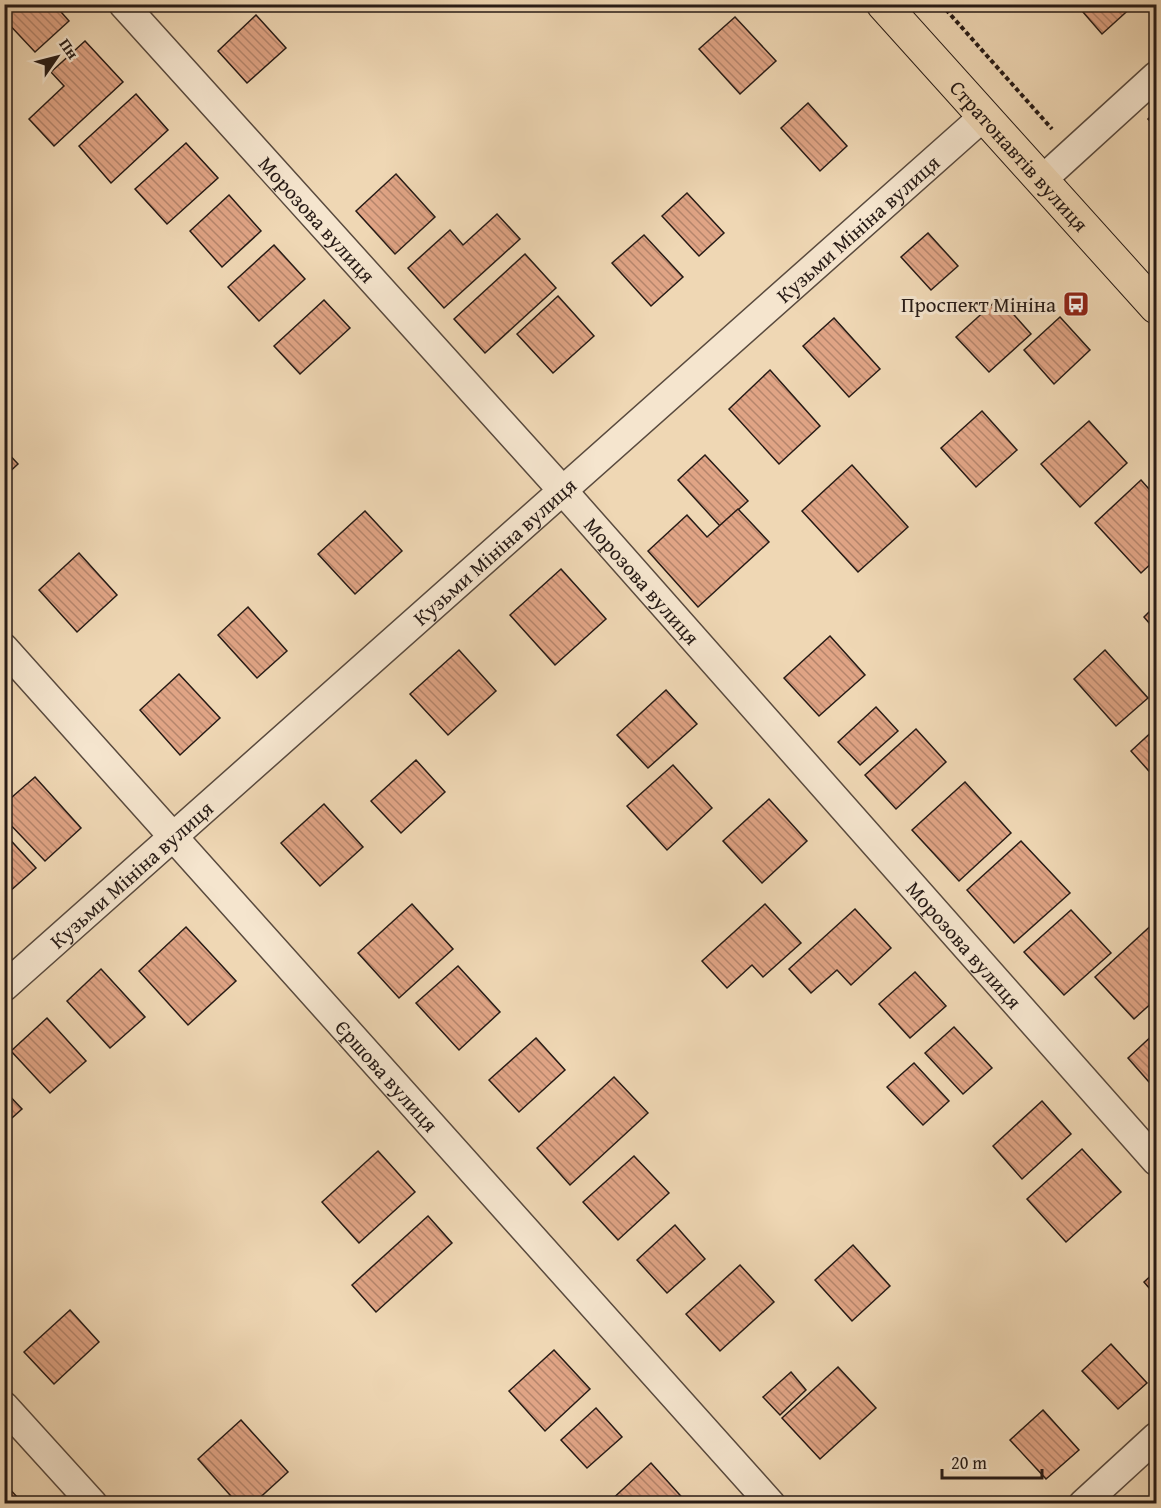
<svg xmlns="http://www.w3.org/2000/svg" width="1161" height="1508" font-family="'Gentium Book Plus',serif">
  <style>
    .building { fill: url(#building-back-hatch); stroke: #271b16; stroke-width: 1.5 }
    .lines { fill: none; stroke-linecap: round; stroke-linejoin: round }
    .minor-casing { stroke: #594a3e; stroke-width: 31 }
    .primary-casing { stroke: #271b16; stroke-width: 35 }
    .path { stroke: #271b16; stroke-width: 4; stroke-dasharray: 4.5 3; stroke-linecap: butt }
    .minor { stroke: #f5e5ce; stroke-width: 28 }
    .primary { stroke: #efd7b4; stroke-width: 33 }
    .labels { text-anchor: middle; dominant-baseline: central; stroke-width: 6; stroke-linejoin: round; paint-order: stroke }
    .street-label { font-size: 21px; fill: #271b16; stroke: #f5e5ce }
    .poi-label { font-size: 21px; fill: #271b16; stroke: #f5e5ce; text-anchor: end }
  </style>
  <defs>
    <pattern id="building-back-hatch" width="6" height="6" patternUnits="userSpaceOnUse" patternTransform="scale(1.5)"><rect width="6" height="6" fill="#e0a485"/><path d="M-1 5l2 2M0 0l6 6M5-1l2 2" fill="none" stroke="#b6856c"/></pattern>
  </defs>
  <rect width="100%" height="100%" fill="#efd7b4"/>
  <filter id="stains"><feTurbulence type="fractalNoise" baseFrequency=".00333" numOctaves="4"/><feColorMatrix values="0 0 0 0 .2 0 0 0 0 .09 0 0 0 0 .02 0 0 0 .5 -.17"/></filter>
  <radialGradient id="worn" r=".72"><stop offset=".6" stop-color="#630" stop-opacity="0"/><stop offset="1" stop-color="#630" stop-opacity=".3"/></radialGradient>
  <!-- building -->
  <g class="building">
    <polygon points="8,4 54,4 69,21 35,52 4,19 4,8"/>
    <polygon points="1076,4 1135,4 1102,34"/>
    <polygon points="256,15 286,48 247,83 218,51"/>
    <polygon points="735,17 776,61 740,94 699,49"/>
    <polygon points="85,41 123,82 54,146 29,119 64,86 51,72"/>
    <polygon points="136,94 168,130 111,183 79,146"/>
    <polygon points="808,103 847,146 820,171 781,128"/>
    <polygon points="1156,111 1156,128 1148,119"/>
    <polygon points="186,143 218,178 167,224 135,189"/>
    <polygon points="396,174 435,217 395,254 356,211"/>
    <polygon points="687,193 724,233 699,256 662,216"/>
    <polygon points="229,195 261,231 222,267 190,231"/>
    <polygon points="497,214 520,239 444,308 408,268 450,230 463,245"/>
    <polygon points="928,233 958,266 931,290 901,257"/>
    <polygon points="644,235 683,277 651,306 612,263"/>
    <polygon points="274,245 305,279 259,321 228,287"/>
    <polygon points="525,254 556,288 485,353 454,319"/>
    <polygon points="558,296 594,336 553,373 517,334"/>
    <polygon points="999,298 1031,334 989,372 956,337"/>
    <polygon points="324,300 350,328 300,374 274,346"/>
    <polygon points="1060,317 1090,350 1054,384 1024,350"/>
    <polygon points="834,318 880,369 849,397 803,346"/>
    <polygon points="770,370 820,426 779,464 729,409"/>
    <polygon points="982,411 1017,450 976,487 941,448"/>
    <polygon points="1089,421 1127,463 1080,507 1041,464"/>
    <polygon points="4,449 18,464 4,477"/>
    <polygon points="705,455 748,501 720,526 678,480"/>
    <polygon points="852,465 908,527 858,572 802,511"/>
    <polygon points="1141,480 1156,497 1156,559 1141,573 1095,523"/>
    <polygon points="738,509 769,542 698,607 648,551 687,515 707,537"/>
    <polygon points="365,511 402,551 355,594 318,554"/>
    <polygon points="79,553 117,595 77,632 39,590"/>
    <polygon points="561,569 606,619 555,665 510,615"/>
    <polygon points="1156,605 1156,631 1144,617"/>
    <polygon points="248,607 287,651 257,678 218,635"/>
    <polygon points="830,636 865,675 819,716 784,678"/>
    <polygon points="459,650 496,691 448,735 410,694"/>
    <polygon points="1105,650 1148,698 1116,726 1074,679"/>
    <polygon points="179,674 220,718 180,755 140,710"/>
    <polygon points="666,690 697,724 648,768 617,735"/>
    <polygon points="876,707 898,731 860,765 838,742"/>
    <polygon points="1156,728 1156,779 1131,751"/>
    <polygon points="916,729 946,762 896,809 865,775"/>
    <polygon points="416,760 445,792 401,833 371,801"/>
    <polygon points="673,765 712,808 667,850 627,806"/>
    <polygon points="35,777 81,828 45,861 4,818 4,804"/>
    <polygon points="965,782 1011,833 959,881 912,830"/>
    <polygon points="769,799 807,841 762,883 723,841"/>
    <polygon points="324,804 363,847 320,886 281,843"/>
    <polygon points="4,833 36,868 9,892 4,887"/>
    <polygon points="1021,841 1070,893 1014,943 967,890"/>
    <polygon points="412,904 453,949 399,998 358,953"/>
    <polygon points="765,904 801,943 763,977 752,965 727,988 702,961"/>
    <polygon points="855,909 891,948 851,985 837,970 811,993 789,969"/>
    <polygon points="1071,910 1111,953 1064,995 1024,952"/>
    <polygon points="1156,921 1156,999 1134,1019 1095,977"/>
    <polygon points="186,927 236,981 188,1025 139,971"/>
    <polygon points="458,966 500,1012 459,1050 416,1003"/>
    <polygon points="101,969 145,1017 110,1048 67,1001"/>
    <polygon points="915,972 946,1006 910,1038 879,1004"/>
    <polygon points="47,1018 86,1061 50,1093 11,1051"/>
    <polygon points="954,1027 992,1068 963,1094 925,1053"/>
    <polygon points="1156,1032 1156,1090 1128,1058"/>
    <polygon points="536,1038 565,1070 519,1112 489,1080"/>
    <polygon points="914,1063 949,1101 923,1125 887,1087"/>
    <polygon points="614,1077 648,1113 570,1185 537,1148"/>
    <polygon points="4,1090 22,1109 4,1125"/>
    <polygon points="1042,1101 1071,1134 1022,1179 993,1146"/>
    <polygon points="1082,1149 1121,1192 1066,1242 1027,1199"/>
    <polygon points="378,1151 415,1192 359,1243 322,1202"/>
    <polygon points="634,1156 669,1193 618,1240 583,1202"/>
    <polygon points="428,1216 452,1243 376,1312 352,1285"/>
    <polygon points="675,1225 705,1259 667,1293 637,1260"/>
    <polygon points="853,1245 890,1286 852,1321 815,1280"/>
    <polygon points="740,1265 774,1302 720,1351 686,1314"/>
    <polygon points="1156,1271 1156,1296 1144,1282"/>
    <polygon points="70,1310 99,1342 54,1384 24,1352"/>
    <polygon points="1111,1344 1147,1383 1118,1409 1082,1371"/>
    <polygon points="554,1350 590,1389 545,1431 509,1391"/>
    <polygon points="838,1367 876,1408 820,1459 782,1418"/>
    <polygon points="791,1372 806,1390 780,1415 763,1397"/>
    <polygon points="596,1408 622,1437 587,1468 561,1440"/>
    <polygon points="1043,1410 1079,1450 1046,1479 1010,1440"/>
    <polygon points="241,1420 288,1472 253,1504 238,1504 198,1459"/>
    <polygon points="651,1463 688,1504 607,1504"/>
    <polygon points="4,1483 20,1500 17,1504 4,1504"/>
  </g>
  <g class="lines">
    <defs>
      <g id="minor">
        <path id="s1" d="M 123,4 L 563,491 L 1156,1161"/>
        <polyline points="1042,180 1156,76"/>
        <path id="s2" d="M 4,648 L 771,1504"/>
        <path id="s3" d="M 4,987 L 984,116"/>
        <polyline points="4,1406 93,1504"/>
        <polyline points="1083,1504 1156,1437"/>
      </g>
      <g id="primary">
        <path id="s4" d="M 883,4 L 1156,307"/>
      </g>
    </defs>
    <!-- minor casing -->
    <use href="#minor" class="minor-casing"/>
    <!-- primary casing -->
    <use href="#primary" class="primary-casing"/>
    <!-- path -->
    <polyline class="path" points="941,4 1052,129"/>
    <!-- minor -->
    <use href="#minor" class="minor"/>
    <!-- primary -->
    <use href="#primary" class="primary"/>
  </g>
  <!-- icons -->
  <defs>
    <symbol id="bus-square" viewBox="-11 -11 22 22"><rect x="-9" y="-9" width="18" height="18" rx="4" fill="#8f2418" stroke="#f5e5ce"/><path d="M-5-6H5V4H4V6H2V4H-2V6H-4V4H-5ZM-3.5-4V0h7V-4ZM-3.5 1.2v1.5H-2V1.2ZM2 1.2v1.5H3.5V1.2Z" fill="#fff"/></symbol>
  </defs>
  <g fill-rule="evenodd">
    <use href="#bus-square" x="1061" y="289" width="30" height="30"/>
  </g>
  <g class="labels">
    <!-- street labels -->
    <g class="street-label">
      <text stroke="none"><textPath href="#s4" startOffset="204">Стратонавтів вулиця</textPath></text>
      <text stroke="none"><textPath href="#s1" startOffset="290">Морозова вулиця</textPath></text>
      <text stroke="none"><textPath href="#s3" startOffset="1142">Кузьми Мініна вулиця</textPath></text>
      <text stroke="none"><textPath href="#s3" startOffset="656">Кузьми Мініна вулиця</textPath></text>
      <text stroke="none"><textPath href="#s1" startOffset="776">Морозова вулиця</textPath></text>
      <text stroke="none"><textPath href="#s3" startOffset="170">Кузьми Мініна вулиця</textPath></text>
      <text stroke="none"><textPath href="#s1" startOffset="1262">Морозова вулиця</textPath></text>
      <text stroke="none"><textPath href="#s2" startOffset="574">Єршова вулиця</textPath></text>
    </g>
    <!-- poi labels -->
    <g class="poi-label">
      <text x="1056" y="304">Проспект Мініна</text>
    </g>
  </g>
  <!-- margin -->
  <rect width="1161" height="1508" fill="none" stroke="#efd7b4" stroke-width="24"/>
  <rect x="6" y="6" width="1149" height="1496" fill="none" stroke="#271b16" stroke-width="3"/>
  <rect x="12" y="12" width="1137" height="1484" fill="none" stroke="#271b16" stroke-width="1.5"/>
  <!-- north arrow -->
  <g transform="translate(57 57) rotate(55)" stroke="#f5e5ce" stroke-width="4.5" paint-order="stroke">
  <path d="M0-4.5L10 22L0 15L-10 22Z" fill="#271b16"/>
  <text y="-9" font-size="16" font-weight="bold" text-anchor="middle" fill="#271b16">Пн</text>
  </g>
  <!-- scale -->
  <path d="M942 1469v9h100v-9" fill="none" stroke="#271b16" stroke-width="3"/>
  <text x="951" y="1469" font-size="18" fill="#271b16" stroke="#f5e5ce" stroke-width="4.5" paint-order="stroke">20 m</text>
  <rect width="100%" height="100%" filter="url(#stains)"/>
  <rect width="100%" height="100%" fill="url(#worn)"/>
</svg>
